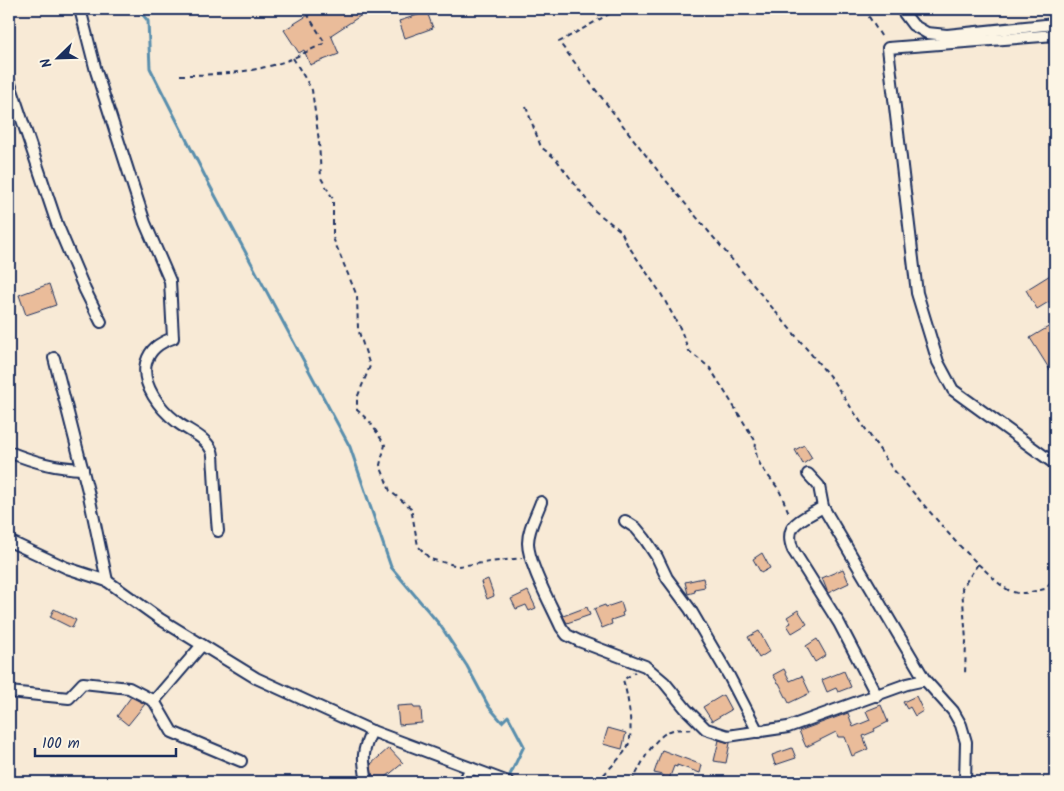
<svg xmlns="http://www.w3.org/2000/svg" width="1064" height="791" font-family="Kalam,sans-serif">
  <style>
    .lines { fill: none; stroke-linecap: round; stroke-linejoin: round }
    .stream { stroke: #598ead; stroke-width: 3 }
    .building { fill: #eabc9a; stroke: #1b2f5e }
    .minor-casing { stroke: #1b2f5e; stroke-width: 14 }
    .path { stroke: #1b2f5e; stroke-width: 2; stroke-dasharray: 5 4; stroke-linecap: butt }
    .minor { stroke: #fcf5e5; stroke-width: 10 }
  </style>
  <rect width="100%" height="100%" fill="#f8ead6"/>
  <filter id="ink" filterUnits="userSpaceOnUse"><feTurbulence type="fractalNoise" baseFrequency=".02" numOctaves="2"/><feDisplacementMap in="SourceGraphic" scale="10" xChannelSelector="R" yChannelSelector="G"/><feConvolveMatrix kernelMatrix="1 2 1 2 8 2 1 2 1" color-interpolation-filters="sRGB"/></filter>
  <g filter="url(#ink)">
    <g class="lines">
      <!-- stream -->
      <polyline class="stream" points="138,9 148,21 150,68 210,186 350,447 391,567 440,625 467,666 489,707 502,722 508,716 524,746 508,779"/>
    </g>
    <!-- building -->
    <g class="building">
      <polygon points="318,9 371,9 331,35 339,54 310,65 304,50 299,53 284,30"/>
      <polygon points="427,12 433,28 405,38 399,21"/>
      <polygon points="1055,272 1055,298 1037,309 1026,290"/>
      <polygon points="49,284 56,305 26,315 19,295"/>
      <polygon points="1055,323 1055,367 1050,370 1030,338"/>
      <polygon points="804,445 812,458 803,464 795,450"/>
      <polygon points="762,553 770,568 761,573 753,559"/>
      <polygon points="843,569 849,583 828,593 822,578"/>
      <polygon points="703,578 705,587 694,589 695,592 688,594 685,582"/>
      <polygon points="488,579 494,596 487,599 481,582"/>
      <polygon points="528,591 536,608 529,611 526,605 516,609 511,599"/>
      <polygon points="621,602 624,612 622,613 623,616 611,620 612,624 602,628 594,609 605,605 606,607"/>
      <polygon points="587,607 590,615 567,623 563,616"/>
      <polygon points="54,609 76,620 72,628 50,617"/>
      <polygon points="798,610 807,624 792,633 787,625 791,623 787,617"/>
      <polygon points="759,631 770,651 759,658 748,637"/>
      <polygon points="817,639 826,655 815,662 806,646"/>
      <polygon points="784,669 790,681 802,676 810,693 789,703 779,683 778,683 773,675"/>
      <polygon points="844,671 851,687 838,692 836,688 827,692 822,680"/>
      <polygon points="723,695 731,710 712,721 703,707"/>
      <polygon points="916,696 923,711 915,716 910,707 907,709 903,702"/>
      <polygon points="131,697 145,704 128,725 117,716"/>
      <polygon points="413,705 414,708 421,708 422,723 399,725 397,706"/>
      <polygon points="881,705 888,722 874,729 875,731 863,736 868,749 852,756 845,737 838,737 836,732 806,747 799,731 848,713 853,727 870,720 866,711"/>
      <polygon points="608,728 626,733 622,749 603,744"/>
      <polygon points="719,740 730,743 726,763 714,761"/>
      <polygon points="389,748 403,763 380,782 372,774 371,764"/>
      <polygon points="792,748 796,758 775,765 772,755"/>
      <polygon points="662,750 702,765 700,773 677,765 677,767 674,766 668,782 661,780 663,775 654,773"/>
    </g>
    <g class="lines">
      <defs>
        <g id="minor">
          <path d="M 80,9 L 96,71 L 145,223 L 170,281 L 173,338 C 159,343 150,349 146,363 C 141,385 160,409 177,422 C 188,431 205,436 212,451 C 214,456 213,464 214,470 C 215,490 216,511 218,531"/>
          <polyline points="901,9 913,25 927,33 947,35 1055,24"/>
          <polyline points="1055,35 888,48 917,293 938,362 953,390 1055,464"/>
          <polyline points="9,81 57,224 85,290 101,322"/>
          <polyline points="54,358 88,491 107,581"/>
          <path d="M 9,452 C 34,462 55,468 83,469"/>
          <polyline points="808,474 819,486 823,507 925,680 953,711 961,725 966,742 965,782"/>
          <path d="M 541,502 C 536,516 528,529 528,543 C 528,563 552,607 561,627 L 567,635 L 579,641 L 645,666 L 664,682 L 686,709 L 706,729 L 728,736 L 788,727 L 907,684 L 925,680"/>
          <path d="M 823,507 C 804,519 782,523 793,550 L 839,623 L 877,696"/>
          <polyline points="625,521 636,528 645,539 657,557 667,578 690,609 729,676 758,732"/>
          <polyline points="9,541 67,568 107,581 160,619 256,678 372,731 508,782"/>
          <polyline points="9,692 69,698 83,683 129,688 154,701 172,732 241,761"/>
          <polyline points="154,701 202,645"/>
          <path d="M 367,782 C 363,760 361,752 372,731"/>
          <polyline points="464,782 471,768"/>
        </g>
      </defs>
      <!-- minor casing -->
      <use href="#minor" class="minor-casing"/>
      <!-- path -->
      <g class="path">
        <polyline points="618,9 559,42 658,171 831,378 892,468 955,541 978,564 962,588 966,640 965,676"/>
        <polyline points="864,9 883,39"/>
        <polyline points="293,58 312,90 319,141 321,178 333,199 333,238 357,296 358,329 370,366 357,398 357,410 370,422 385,445 380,465 390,491 411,508 418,546 430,559 458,566 522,558"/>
        <path d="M 180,75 C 216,75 252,73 286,61 C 299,56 312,49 325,43 L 306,12 L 306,9"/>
        <path d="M 526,107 L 541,147 L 556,159 L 595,211 L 621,231 L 627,244 L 660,292 L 680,328 L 689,351 L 710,368 L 756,442 C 753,464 768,473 779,490 C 783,498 786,507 790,515"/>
        <path d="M 978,564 C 987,571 1002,589 1013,592 C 1022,595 1035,591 1045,589 L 1055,577"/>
        <path d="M 598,782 C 605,772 614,765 621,756 C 625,752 630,744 630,738 C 632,722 628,695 623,680 L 635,672"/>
        <path d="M 632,782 C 641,766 653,735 673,730 C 679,729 687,730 693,729"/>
      </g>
      <!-- minor -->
      <use href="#minor" class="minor"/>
    </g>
  </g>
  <!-- margin -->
  <rect width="1064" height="791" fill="none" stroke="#fcf5e5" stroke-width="30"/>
  <rect x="15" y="15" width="1034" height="761" fill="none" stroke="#1b2f5e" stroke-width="2" filter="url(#ink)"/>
  <!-- north arrow -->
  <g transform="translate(58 58) rotate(247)" stroke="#fcf5e5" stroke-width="4" paint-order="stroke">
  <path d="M0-4L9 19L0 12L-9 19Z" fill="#1b2f5e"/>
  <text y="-8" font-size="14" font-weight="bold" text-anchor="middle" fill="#1b2f5e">N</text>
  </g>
  <!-- scale -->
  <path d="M35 748v8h141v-8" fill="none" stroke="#1b2f5e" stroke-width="2.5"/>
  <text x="42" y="748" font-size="15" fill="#1b2f5e" stroke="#fcf5e5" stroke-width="4" paint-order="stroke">100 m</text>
</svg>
